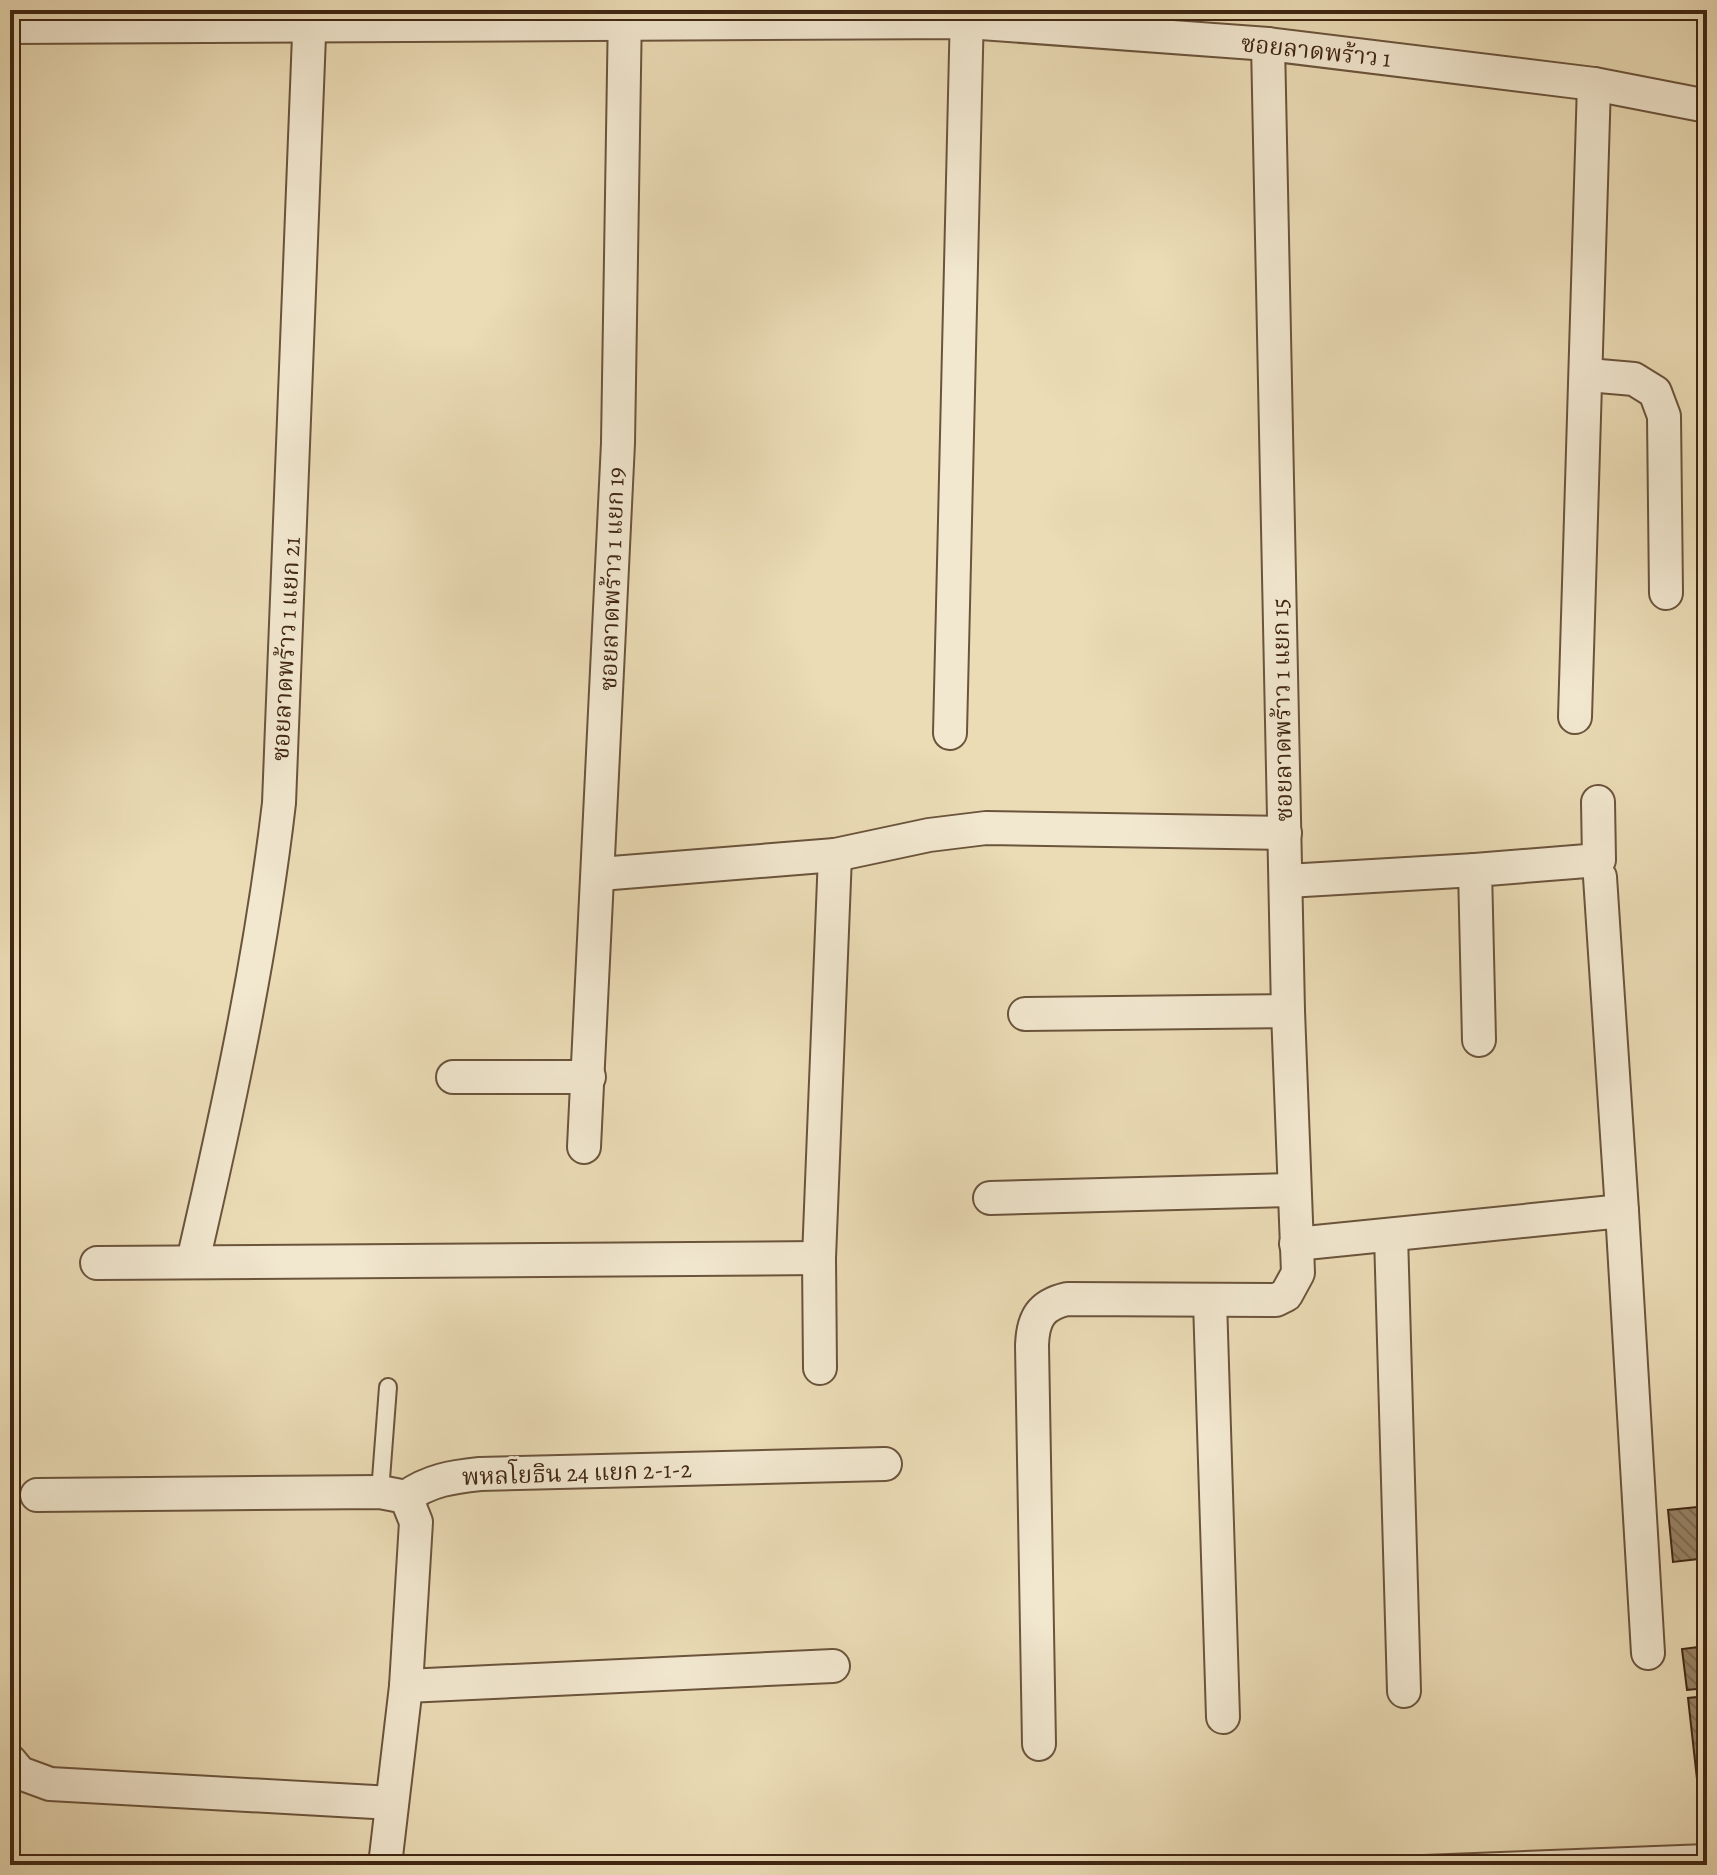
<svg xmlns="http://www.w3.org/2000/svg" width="1717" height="1875" font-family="Alegreya,'Noto Serif Thai',serif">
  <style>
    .building { fill: url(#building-back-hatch); stroke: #402613; stroke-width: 2 }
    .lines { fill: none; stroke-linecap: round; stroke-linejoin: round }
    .service-casing { stroke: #6b543c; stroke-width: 20 }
    .minor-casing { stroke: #6b543c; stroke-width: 36 }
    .service { stroke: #f2e8d0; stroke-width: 16 }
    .minor { stroke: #f2e8d0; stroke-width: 32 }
    .labels { text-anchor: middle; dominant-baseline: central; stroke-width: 6; stroke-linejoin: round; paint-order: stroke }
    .street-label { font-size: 24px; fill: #402613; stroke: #f2e8d0 }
  </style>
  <defs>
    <pattern id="building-back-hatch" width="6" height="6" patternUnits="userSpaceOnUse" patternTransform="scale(2)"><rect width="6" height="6" fill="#998568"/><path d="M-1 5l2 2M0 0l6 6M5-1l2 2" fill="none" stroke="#7e6d54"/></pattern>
  </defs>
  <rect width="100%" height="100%" fill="#ebdcb6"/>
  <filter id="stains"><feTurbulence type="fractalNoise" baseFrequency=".0025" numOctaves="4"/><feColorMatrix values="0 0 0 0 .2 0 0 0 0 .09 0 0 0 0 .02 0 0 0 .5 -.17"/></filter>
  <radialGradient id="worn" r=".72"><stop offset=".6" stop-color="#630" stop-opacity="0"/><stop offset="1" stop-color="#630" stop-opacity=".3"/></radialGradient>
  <!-- building -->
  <g class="building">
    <polygon points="1707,1506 1707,1558 1673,1562 1668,1510"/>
    <polygon points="1707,1646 1707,1688 1687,1690 1682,1649"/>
    <polygon points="1707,1696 1707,1787 1698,1788 1688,1698"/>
  </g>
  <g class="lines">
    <defs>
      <g id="service">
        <polyline points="380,1492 388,1387"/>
        <polyline points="1398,1865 1707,1853"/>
      </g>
      <g id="minor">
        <polyline points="10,27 967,22 1268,44 1594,84 1707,106"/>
        <polyline points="1588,375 1634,379 1655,392 1664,416 1666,593"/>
        <polyline points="1575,717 1594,84"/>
        <polyline points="950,733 967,10"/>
        <polyline points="600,874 835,855 929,835 986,828 1285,833"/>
        <polyline points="1600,877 1622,1211"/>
        <polyline points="1287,881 1475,870"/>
        <polyline points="1025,1014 1288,1011"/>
        <polyline points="1479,1040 1475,870 1599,860 1598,802"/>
        <polyline points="453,1077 589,1077"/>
        <polyline points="584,1147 618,443 625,10"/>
        <polyline points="990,1198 1293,1190"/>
        <polyline points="1391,1235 1404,1691"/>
        <polyline points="1296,1244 1622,1211 1648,1653"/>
        <path d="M 193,1261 C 228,1110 261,958 279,803 L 310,10"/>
        <polyline points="97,1263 819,1258"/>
        <polyline points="1210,1301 1223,1717"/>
        <polyline points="820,1368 819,1258 835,855"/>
        <polyline points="37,1495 380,1492 406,1497"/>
        <path d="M 406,1497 C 430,1480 452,1477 480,1474 L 885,1464"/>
        <polyline points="406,1686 833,1666"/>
        <path d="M 1039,1744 L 1032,1345 C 1033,1318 1041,1305 1067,1299 L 1276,1300 L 1286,1295 L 1298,1273 L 1288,1011 L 1268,44"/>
        <polyline points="10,1761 20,1773 50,1784 392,1803"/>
        <polyline points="385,1865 406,1686 416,1522 406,1497"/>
      </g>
    </defs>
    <!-- service casing -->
    <use href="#service" class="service-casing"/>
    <!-- minor casing -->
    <use href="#minor" class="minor-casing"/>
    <!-- service -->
    <use href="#service" class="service"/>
    <!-- minor -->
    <use href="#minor" class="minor"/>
  </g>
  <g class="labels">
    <!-- street labels -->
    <g class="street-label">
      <text transform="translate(1316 51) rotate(6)">ซอยลาดพร้าว 1</text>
      <text transform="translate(612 579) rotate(-88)">ซอยลาดพร้าว 1 แยก 19</text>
      <text transform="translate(286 649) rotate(-87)">ซอยลาดพร้าว 1 แยก 21</text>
      <text transform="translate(1282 710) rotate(-91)">ซอยลาดพร้าว 1 แยก 15</text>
      <text transform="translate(577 1473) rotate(-2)">พหลโยธิน 24 แยก 2-1-2</text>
    </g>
  </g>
  <!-- margin -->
  <rect width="1717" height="1875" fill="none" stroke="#ebdcb6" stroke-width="40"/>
  <rect x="12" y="12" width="1693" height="1851" fill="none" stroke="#402613" stroke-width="4"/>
  <rect x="20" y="20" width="1677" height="1835" fill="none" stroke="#402613" stroke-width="2"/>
  <rect width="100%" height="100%" filter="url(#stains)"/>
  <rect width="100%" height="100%" fill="url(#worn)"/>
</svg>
